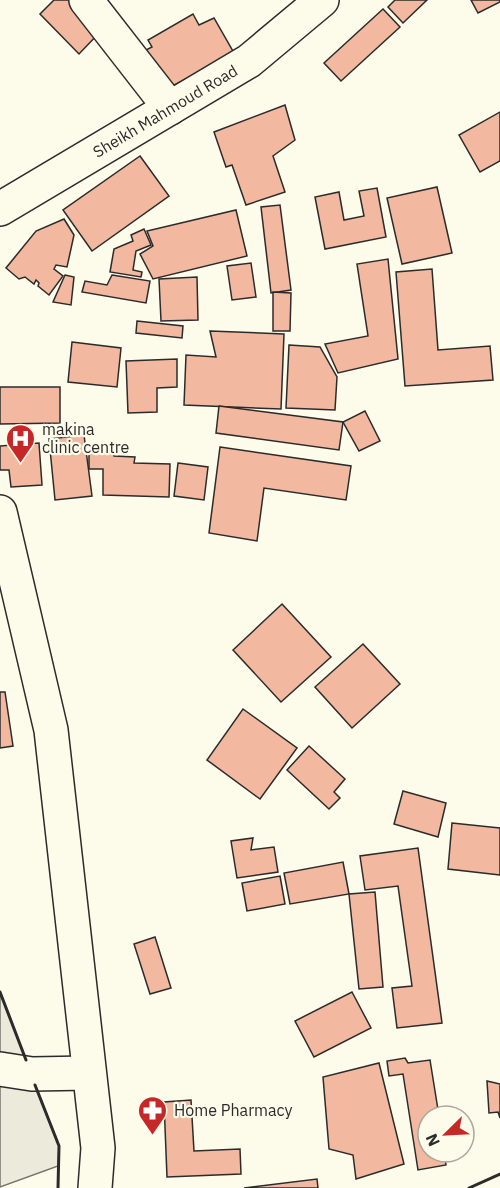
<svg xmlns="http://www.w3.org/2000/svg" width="500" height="1188" font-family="'IBM Plex Sans',sans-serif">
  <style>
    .parking { fill: #eceadb; stroke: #74746e; stroke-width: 1.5 }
    .building { fill: #f2b8a0; stroke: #2b2b2b; stroke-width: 1.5 }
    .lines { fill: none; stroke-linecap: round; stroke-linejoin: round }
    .minor-casing { stroke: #2b2b2b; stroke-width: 36 }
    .minor { stroke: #fdfbea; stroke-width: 33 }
    .wall { stroke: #2b2b2b; stroke-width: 3 }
    .labels { text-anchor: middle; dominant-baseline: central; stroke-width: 4.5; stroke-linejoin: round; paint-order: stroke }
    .street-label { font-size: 16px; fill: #2b2b2b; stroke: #fdfbea }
    .poi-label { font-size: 16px; fill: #2b2b2b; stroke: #fdfbea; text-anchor: start }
  </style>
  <rect width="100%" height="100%" fill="#fdfbea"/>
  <!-- parking -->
  <polygon class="parking" points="0,993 59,1146 58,1166 0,1187"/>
  <!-- building -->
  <g class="building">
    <polygon points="54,0 69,0 100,32 79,54 40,14"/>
    <polygon points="395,0 427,0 403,23 388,7"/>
    <polygon points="471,0 500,0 500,2 478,13"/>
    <polygon points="383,9 400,27 341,81 324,63"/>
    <polygon points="193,14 199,25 214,18 234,53 169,88 146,50 152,47 148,40"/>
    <polygon points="285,105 295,140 273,156 285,192 246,205 232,165 226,167 214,132"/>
    <polygon points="500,112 500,161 480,172 459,135"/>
    <polygon points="140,156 169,196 92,251 63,210"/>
    <polygon points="437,187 452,253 402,264 387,198"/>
    <polygon points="377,188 386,237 325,249 315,197 339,192 344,220 364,216 359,191"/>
    <polygon points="280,205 291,290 271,293 261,207"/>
    <polygon points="236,210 247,256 153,279 140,254 153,246 147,231"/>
    <polygon points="64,219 74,235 67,267 56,265 54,269 63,276 49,295 38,286 39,283 36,280 34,284 25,277 19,279 6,268 36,231"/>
    <polygon points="144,229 151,245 136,251 133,270 142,272 141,277 110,272 114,249 133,241 131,235"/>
    <polygon points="388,259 398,359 338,373 325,344 368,336 357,264"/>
    <polygon points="251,263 256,297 232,300 227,266"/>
    <polygon points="432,269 438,350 490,346 493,380 405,386 396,272"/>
    <polygon points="65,275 74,277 71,305 53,302"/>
    <polygon points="112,275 150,281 146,303 82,292 85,281 107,285"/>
    <polygon points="197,277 198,320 161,321 159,279"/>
    <polygon points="273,292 291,293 290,331 273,331"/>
    <polygon points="137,321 183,326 182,338 136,333"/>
    <polygon points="210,331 284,334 281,409 184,405 186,355 216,357"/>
    <polygon points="72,342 121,348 117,387 68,382"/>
    <polygon points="289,345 320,347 337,377 335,410 286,408"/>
    <polygon points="177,359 177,387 157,388 157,412 128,413 126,361"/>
    <polygon points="0,387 60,387 60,423 0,424"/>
    <polygon points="219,406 343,422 339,450 216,433"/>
    <polygon points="365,411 380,441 359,451 343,422"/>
    <polygon points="84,435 92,496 55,500 49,439"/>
    <polygon points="39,443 42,485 11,487 9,470 0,470 0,446"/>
    <polygon points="220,447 351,466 346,500 264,488 257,541 209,533"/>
    <polygon points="89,450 112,451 114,456 135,457 134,463 170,464 169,497 103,495 103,469 89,469"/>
    <polygon points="178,463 208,467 204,500 174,496"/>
    <polygon points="282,604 331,657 281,702 233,650"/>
    <polygon points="363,644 400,684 352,728 315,687"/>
    <polygon points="0,692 5,692 13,746 0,748"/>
    <polygon points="243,709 297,748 260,799 207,760"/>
    <polygon points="309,746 345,779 334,792 340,798 329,809 287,770"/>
    <polygon points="403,791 446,803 438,837 394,824"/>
    <polygon points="452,823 500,828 500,875 448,869"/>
    <polygon points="253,838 251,850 274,847 278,872 237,878 231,841"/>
    <polygon points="418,848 442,1023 397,1028 392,988 412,986 398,886 365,890 360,856"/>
    <polygon points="343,862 349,894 290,904 284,873"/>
    <polygon points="280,876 285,904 247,911 242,883"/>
    <polygon points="375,892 383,987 359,989 349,894"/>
    <polygon points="155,937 171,988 150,994 134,944"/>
    <polygon points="352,992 371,1028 314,1057 295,1021"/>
    <polygon points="405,1058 408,1063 430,1060 439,1116 428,1116 428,1152 444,1152 446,1165 418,1170 403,1074 389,1076 387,1061"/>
    <polygon points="379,1063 404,1164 356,1179 353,1155 329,1149 323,1077"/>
    <polygon points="487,1081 500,1084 500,1118 498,1112 489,1113"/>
    <polygon points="191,1100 194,1151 240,1149 241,1174 167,1177 164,1102"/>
    <polygon points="317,1179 318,1188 244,1188"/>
  </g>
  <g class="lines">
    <defs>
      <g id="minor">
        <polyline points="86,0 170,108"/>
        <path id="s1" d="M 0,209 L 249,61 L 322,0"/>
        <polyline points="0,512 51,730 98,1148 95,1188"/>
        <polyline points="0,1069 32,1074 89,1073"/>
      </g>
    </defs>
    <!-- minor casing -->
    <use href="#minor" class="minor-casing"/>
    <!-- minor -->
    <use href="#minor" class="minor"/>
    <!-- wall -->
    <g class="wall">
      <polyline points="0,992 26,1060"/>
      <polyline points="35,1085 59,1146 58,1188"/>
      <polyline points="469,1188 500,1174"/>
    </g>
  </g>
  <!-- icons -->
  <defs>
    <symbol id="hospital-pin" viewBox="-11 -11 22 30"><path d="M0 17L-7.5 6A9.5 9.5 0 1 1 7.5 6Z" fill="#c62828" stroke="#fdfbea"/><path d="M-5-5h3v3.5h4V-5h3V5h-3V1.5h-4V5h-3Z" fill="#fff"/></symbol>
    <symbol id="pharmacy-pin" viewBox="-11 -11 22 30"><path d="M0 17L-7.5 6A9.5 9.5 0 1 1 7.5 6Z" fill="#c62828" stroke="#fdfbea"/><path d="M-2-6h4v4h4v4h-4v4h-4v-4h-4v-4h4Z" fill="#fff"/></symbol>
  </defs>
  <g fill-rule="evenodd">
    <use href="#hospital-pin" x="4" y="422" width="33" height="45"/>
    <use href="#pharmacy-pin" x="136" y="1094" width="33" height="45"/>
  </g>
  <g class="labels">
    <!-- street labels -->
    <g class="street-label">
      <text stroke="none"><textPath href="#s1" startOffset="192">Sheikh Mahmoud Road</textPath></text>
    </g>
    <!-- poi labels -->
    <g class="poi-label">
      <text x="42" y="429">makina<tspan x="42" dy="18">clinic centre</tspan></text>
      <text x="174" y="1110">Home Pharmacy</text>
    </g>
  </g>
  <!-- north arrow -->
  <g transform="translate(446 1134) rotate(246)"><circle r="28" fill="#fdfbea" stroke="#a9a89e" stroke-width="1.5"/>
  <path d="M0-4.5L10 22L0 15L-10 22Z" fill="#c62828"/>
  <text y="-9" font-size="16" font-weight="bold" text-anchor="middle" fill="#2b2b2b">N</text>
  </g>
</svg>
